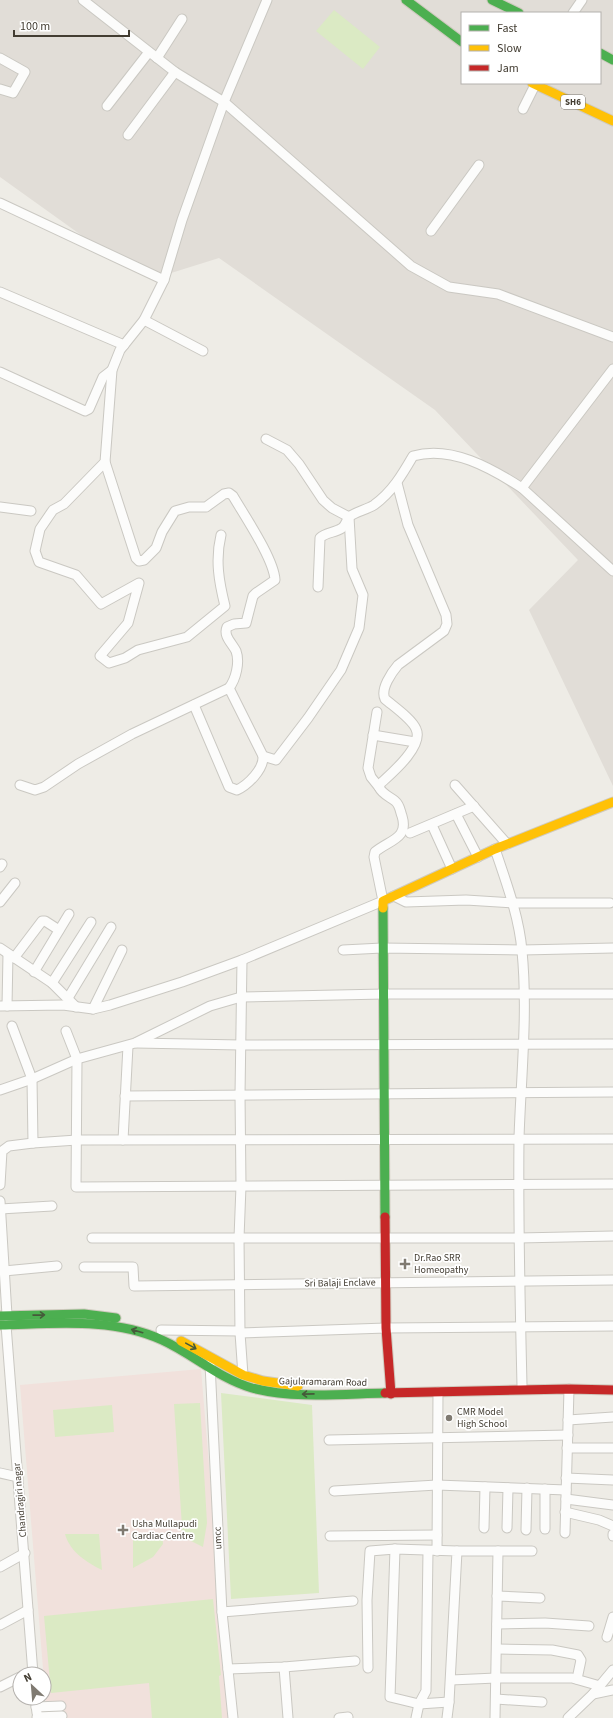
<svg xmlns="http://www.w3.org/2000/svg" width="613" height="1718" font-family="'Source Sans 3',sans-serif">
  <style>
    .industrial { fill: #e1ddd7; fill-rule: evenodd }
    .medical { fill: #f1e1dc }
    .green { fill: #dbeac4 }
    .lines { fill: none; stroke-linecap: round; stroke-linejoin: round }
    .street-casing { stroke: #cac8c2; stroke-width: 11 }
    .fast-casing { stroke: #cfcabe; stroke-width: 11 }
    .slow-casing { stroke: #cfcabe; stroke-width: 11 }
    .jam-casing { stroke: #cfcabe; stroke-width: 11 }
    .street { stroke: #fcfcfb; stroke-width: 9 }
    .fast { stroke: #4caf50; stroke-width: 9 }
    .slow { stroke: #ffc107; stroke-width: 9 }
    .jam { stroke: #c62828; stroke-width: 9 }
    .oneway { stroke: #455a3a }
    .poi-dot { fill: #7f7a71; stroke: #fff; stroke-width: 1.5 }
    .labels { text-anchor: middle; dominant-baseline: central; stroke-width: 3.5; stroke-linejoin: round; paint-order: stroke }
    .shield { fill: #fff; stroke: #7b7770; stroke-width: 1 }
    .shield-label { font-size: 9px; font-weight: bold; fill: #433d32 }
    .poi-label { font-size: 10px; fill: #433d32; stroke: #fff; text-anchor: start }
    .street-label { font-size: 10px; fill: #433d32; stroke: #fff }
  </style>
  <rect width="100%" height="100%" fill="#eeece6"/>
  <!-- industrial -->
  <path class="industrial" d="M 0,0 L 613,0 L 613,786 L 529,610 L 578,560 L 435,410 L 219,258 L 152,279 L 95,245 L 0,177 ZM 462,13 L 600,13 L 600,83 L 462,83 Z"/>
  <!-- medical -->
  <polygon class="medical" points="201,1369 230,1718 47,1718 20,1385"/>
  <!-- green -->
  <g class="green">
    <polygon points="334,10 380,47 363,69 316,31"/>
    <polygon points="221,1393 312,1405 319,1593 231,1599"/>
    <polygon points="200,1403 207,1523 203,1547 181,1536 182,1527 174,1404"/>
    <polygon points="112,1405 114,1432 55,1437 53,1410"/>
    <polygon points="162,1533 163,1544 153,1557 133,1568 133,1536"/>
    <path d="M 65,1534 L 99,1534 L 102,1570 C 86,1562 70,1552 65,1534 Z"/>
    <polygon points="213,1599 221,1675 219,1676 222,1718 152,1718 149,1683 51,1693 44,1616"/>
  </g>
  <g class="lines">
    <defs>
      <g id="street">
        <polyline points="83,0 175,72 224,102 411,266 449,287 498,294 613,337"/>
        <polyline points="573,13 582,0"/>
        <polyline points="0,58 25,72 13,93 0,89"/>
        <polyline points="157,58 182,19"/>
        <polyline points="107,106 149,52"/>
        <polyline points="523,109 536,83"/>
        <polyline points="128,135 175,72"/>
        <polyline points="0,203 164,280"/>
        <polyline points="431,231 479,165"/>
        <polyline points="0,292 124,345"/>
        <polyline points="144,320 203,351"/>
        <polyline points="613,369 522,488 613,571"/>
        <polyline points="0,372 85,411 89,409 103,377 112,370"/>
        <polyline points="0,507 31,511"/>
        <path d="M 221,535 C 215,560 219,582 225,606 L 187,637 L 138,650 L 125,658 L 109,663 L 100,656 L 128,623 L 139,583 L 101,604 L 76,575 L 39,562 L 35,551 L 40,529 L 53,510 L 64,504 L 105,462 L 112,370 L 120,350 L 144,320 L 164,280 L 182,220 L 224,102 L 267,0"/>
        <path d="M 318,587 L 320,538 C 326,532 335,533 342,528 C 346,525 346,521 349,517 C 353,513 368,509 374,505 C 392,492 402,475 413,456 C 451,445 491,468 522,488"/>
        <path d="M 194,705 L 229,787 L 237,790 C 248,785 264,769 263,756 L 229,688"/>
        <polyline points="377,712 368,768 371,777 379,787"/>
        <polyline points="373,735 415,742"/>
        <polyline points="263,756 276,760 308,718 341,670 359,628 363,595 352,569 349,517 332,508 323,500 299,464 287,450 266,439"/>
        <path d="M 20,785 L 35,790 L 44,787 L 78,764 L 132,734 L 229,688 C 236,679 240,662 236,651 C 232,643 223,636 227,627 L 234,624 L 246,623 L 253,596 L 256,593 L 275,580 C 274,559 244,515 233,496 L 229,493 L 224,494 L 206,507 L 189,507 L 175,511 L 162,532 L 156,548 L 144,560 L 139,561 L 136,558 L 105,462"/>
        <polyline points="455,785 507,844"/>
        <polyline points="456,814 478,857"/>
        <polyline points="432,825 452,869"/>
        <polyline points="410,833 474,806"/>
        <path d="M 495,849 C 506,882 519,916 522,951 C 528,1013 521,1076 519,1138 C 518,1220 520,1303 522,1385"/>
        <polyline points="0,867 2,864"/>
        <polyline points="394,896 406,902 466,900 513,903 610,903"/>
        <polyline points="0,902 15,883"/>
        <polyline points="0,948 52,983 76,1007"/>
        <polyline points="343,950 382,948 522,950 613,948"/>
        <polyline points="14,958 42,921 45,921 59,930"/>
        <polyline points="242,960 240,1095 241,1186 239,1238 240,1333 243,1375"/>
        <polyline points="34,972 69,914"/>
        <polyline points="52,983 91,922"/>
        <polyline points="68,998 111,927"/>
        <path d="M 0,1006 L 63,1005 L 93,1009 L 110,1005 L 182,982 L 242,960 L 383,901 L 374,857 L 375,852 C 389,840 409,839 402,816 C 400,811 400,805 395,801 C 390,797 382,794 379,787 L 381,783 C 392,773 424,746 416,729 C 412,719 393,706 385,699 C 380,689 392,672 398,665 L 444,631 L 447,624 L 446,615 L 408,525 L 397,483"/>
        <polyline points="7,1006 8,954"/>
        <polyline points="93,1009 122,950"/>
        <polyline points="12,1026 32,1079 33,1143 77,1140 613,1139"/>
        <polyline points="66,1031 77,1059 76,1187 613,1184"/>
        <polyline points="136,1043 241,1045 613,1044"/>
        <polyline points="0,1090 32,1079 77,1059 135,1043 210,1006 241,997 384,994 613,994"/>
        <polyline points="125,1096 613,1092"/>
        <polyline points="123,1140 128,1046"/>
        <polyline points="0,1185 2,1151 9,1146 33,1143"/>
        <polyline points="0,1201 7,1315"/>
        <polyline points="0,1209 52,1206"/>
        <polyline points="92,1238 519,1238 613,1236"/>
        <polyline points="84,1267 133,1267 134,1286 613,1280"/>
        <polyline points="4,1271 57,1266"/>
        <polyline points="6,1325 33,1674"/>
        <polyline points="161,1330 240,1331"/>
        <polyline points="240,1333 386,1328 613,1326"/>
        <polyline points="210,1364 222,1612 233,1718"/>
        <polyline points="568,1420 613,1417"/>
        <polyline points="329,1440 568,1435"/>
        <polyline points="567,1448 613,1448"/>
        <polyline points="0,1473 18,1477"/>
        <polyline points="566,1478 613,1480"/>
        <polyline points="334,1491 437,1485 566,1490"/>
        <polyline points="566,1499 613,1505"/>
        <polyline points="565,1512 599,1520 613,1526"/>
        <polyline points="484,1528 485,1487"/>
        <polyline points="507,1528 508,1488"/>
        <polyline points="545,1529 545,1489"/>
        <polyline points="526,1530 527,1488"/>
        <polyline points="565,1533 569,1389"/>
        <polyline points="613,1534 613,1536"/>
        <polyline points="330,1536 437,1535"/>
        <polyline points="395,1549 390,1697 419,1704 449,1702"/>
        <polyline points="437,1551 438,1392"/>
        <polyline points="457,1551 498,1551 495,1718"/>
        <polyline points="498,1551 532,1551"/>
        <polyline points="0,1567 25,1553"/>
        <polyline points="497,1596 540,1598"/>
        <polyline points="222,1612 353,1601"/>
        <polyline points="497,1624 545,1623 589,1626"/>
        <polyline points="0,1625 28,1610"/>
        <polyline points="607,1637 613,1617"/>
        <polyline points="497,1649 552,1650 578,1655 581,1660 577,1679"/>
        <polyline points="284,1667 288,1718"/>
        <polyline points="368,1668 367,1600 370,1551 395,1549 457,1551 449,1702 447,1718"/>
        <polyline points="228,1669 284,1667 355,1661"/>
        <polyline points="451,1680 496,1678 572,1678 600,1686"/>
        <polyline points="0,1687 20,1677"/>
        <polyline points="593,1694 613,1690"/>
        <polyline points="35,1698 37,1713"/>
        <polyline points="496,1699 542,1702"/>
        <polyline points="36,1707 61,1706"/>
        <polyline points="37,1717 62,1716"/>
        <polyline points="339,1718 348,1717"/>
        <polyline points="416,1718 419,1704 426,1691 428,1551"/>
        <polyline points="568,1718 593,1694 613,1670"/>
      </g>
      <g id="fast">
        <polyline points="406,0 462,42"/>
        <polyline points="492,0 519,13"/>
        <polyline points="600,53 613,60"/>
        <polyline points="383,908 385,1217"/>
        <polyline points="0,1316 84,1314 116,1318"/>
        <path d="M 0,1325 C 52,1324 113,1317 162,1340 C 193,1354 218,1378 252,1388 C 295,1399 341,1394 385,1393"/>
      </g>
      <g id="slow">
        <polyline points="532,83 613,121"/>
        <polyline points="383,908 383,901 495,849 613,802"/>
        <polyline points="181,1341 243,1375 263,1381 298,1386"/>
      </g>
      <g id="jam">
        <polyline points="385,1217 386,1328 391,1394"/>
        <polyline points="385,1393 569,1389 613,1390"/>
      </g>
    </defs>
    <!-- street casing -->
    <use href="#street" class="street-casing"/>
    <!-- fast casing -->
    <use href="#fast" class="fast-casing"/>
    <!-- slow casing -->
    <use href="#slow" class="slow-casing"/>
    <!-- jam casing -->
    <use href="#jam" class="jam-casing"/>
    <!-- street -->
    <use href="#street" class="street"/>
    <!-- fast -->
    <use href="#fast" class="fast"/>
    <!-- slow -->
    <use href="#slow" class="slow"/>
    <!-- jam -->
    <use href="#jam" class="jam"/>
  </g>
  <!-- one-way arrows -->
  <defs><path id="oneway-shaft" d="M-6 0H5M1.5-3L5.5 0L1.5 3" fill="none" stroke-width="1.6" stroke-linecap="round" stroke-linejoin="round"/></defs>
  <g class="oneway">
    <use href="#oneway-shaft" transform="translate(39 1315) rotate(-1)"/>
    <use href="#oneway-shaft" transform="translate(137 1331) rotate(-164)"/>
    <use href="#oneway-shaft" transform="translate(191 1346) rotate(29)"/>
    <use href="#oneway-shaft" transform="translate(308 1394) rotate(179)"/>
  </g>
  <!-- markers -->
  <g class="poi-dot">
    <path d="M403 1258h4v4h4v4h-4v4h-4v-4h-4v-4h4z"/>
    <circle cx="449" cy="1418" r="4"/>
    <path d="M121 1524h4v4h4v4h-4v4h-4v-4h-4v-4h4z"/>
  </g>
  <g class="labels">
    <!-- shield labels -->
    <rect class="shield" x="561" y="95" width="24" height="14" rx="3"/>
    <g class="shield-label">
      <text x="573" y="102">SH6</text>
    </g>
    <!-- poi labels -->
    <g class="poi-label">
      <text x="414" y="1258">Dr.Rao SRR<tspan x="414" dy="12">Homeopathy</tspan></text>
      <text x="457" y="1412">CMR Model<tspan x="457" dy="12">High School</tspan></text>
      <text x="132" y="1524">Usha Mullapudi<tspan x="132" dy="12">Cardiac Centre</tspan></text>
    </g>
    <!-- street labels -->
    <g class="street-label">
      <text transform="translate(340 1283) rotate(-1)">Sri Balaji Enclave</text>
      <text transform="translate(323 1382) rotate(1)">Gajularamaram Road</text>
      <text transform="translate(20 1500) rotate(-95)">Chandragiri nagar</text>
      <text transform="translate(218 1538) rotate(-93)">umcc</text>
    </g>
  </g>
  <!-- legend -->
  <rect x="461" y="12" width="140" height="72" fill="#ffffff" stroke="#b4b1ad"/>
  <rect x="469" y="25" width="20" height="6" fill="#4caf50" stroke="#b4b1ad"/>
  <text x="497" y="32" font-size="12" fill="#433d32">Fast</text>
  <rect x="469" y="45" width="20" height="6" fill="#ffc107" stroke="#b4b1ad"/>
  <text x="497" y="52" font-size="12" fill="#433d32">Slow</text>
  <rect x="469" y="65" width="20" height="6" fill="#c62828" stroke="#b4b1ad"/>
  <text x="497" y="72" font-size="12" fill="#433d32">Jam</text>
  <!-- north arrow -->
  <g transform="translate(32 1686) rotate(334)"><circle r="19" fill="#ffffff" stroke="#b4b1ad"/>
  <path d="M0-3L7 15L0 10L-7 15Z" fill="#7f7a71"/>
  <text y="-6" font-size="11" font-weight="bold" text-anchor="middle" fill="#433d32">N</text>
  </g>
  <!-- scale -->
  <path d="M14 30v6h115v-6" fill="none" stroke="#433d32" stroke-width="2"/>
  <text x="20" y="30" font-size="12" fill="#433d32" stroke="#ffffff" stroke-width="3" paint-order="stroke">100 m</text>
</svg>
